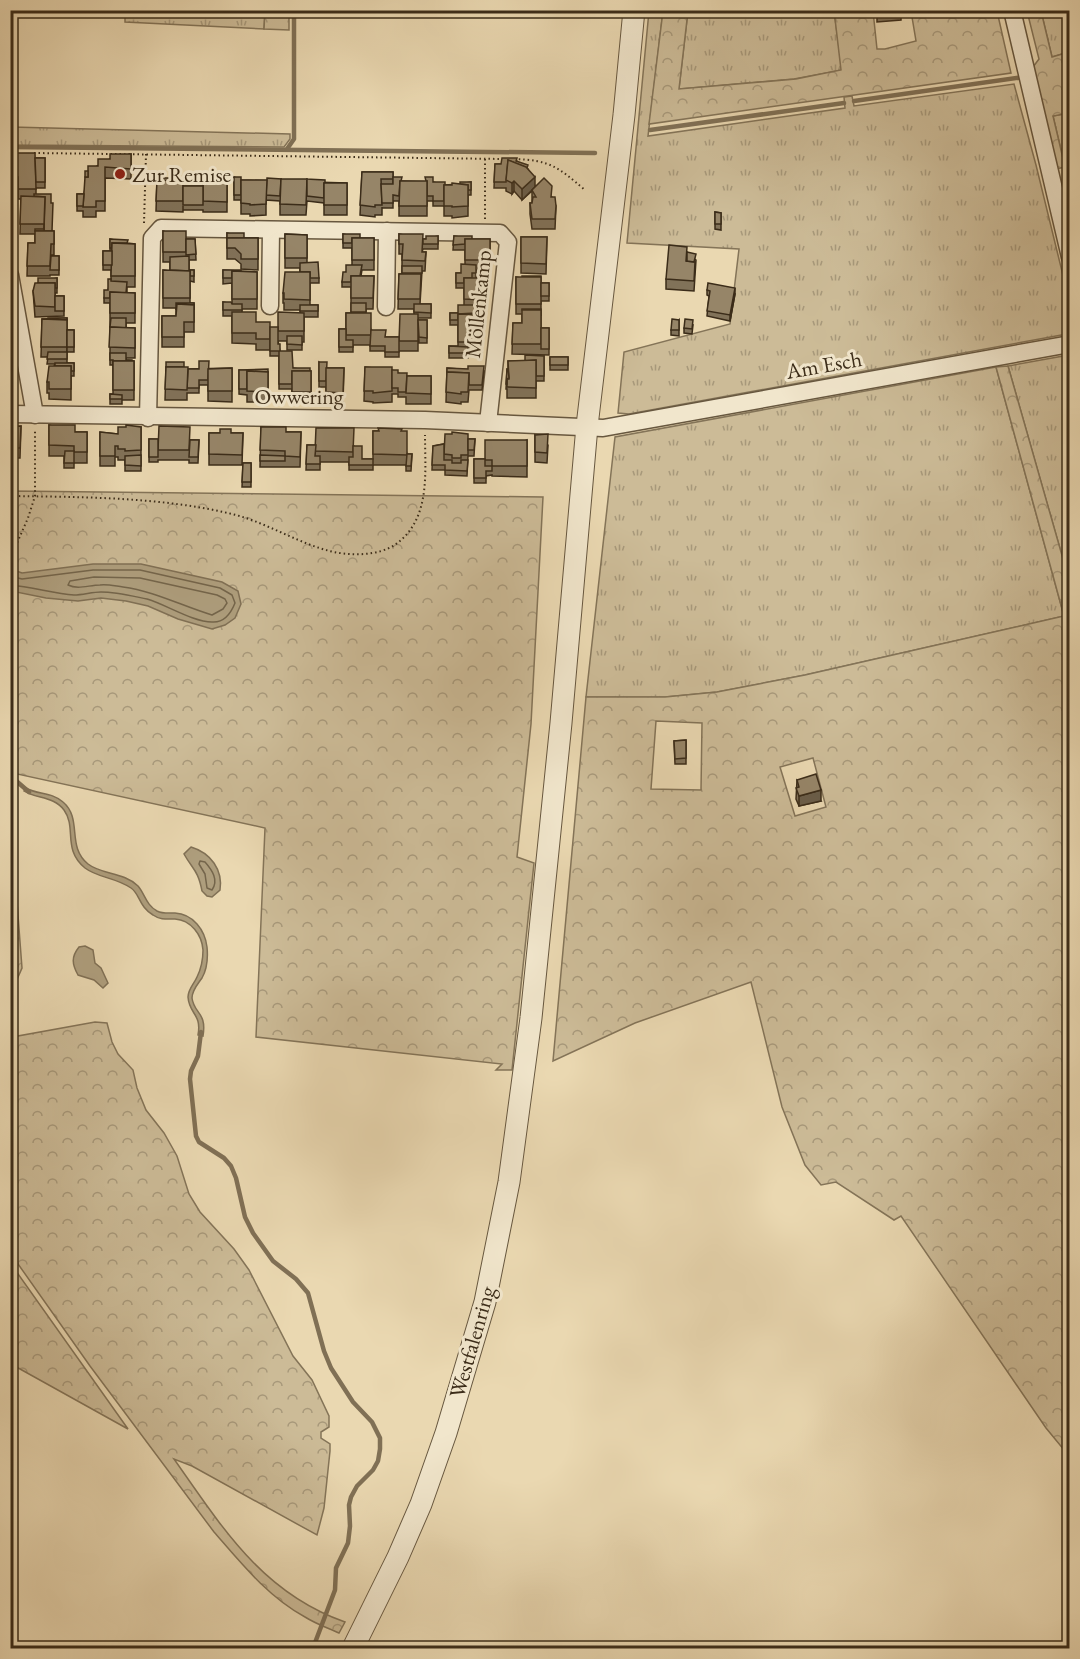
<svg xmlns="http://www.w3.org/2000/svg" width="1080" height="1659" font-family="'EB Garamond',serif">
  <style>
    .grass { fill: url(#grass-tufts); stroke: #847458; stroke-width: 1.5 }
    .forest { fill: url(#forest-crowns); stroke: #847458; stroke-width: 1.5; fill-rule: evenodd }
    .water { fill: #ae9e7d; stroke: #807055; stroke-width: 1.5 }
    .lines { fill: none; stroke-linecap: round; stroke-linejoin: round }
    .shore { stroke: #74654b; stroke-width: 1.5 }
    .stream { stroke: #807055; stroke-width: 4.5 }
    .minor-casing { stroke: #67573f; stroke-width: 19 }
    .tertiary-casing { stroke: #67573f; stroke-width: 23 }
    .path { stroke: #3b2c19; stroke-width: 2; stroke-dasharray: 1.5 3; stroke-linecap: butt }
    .minor { stroke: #f1e6cc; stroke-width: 16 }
    .tertiary { stroke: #f1e6cc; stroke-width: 21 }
    .wall { fill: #817259; stroke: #3b2c19; stroke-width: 1.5 }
    .shaded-wall { fill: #695d49; stroke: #3b2c19; stroke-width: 1.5 }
    .building { fill: #968568; stroke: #3b2c19; stroke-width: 1.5 }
    .poi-dot { fill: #8f2418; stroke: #f1e6cc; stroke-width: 2 }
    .labels { text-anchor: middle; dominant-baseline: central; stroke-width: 6; stroke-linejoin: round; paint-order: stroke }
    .poi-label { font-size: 22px; fill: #3b2c19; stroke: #f1e6cc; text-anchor: start }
    .street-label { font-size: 22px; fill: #3b2c19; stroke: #f1e6cc }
  </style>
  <defs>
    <pattern id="grass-tufts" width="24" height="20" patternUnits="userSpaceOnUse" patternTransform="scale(1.5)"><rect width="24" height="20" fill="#ccbb97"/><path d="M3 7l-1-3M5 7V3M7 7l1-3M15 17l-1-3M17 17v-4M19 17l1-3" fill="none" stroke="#a7987a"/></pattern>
    <pattern id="forest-crowns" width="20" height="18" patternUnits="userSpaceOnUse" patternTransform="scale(1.5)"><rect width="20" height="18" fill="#ccbb97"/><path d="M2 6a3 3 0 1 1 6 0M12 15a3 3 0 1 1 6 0" fill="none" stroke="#a7987a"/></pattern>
  </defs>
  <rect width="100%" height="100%" fill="#ead8b1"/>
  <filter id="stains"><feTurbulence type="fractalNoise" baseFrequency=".00333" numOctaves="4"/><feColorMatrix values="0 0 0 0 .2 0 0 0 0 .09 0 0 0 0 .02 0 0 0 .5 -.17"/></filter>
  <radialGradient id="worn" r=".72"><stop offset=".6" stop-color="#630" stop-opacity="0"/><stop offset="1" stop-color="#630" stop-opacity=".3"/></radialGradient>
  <!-- grass -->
  <g class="grass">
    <polygon points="125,11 265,11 264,29 125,22"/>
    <polygon points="649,11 663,11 648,136 845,108 844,97 852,96 854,106 1014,84 1036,165 1069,300 1069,331 1067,334 629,414 618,413 624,352 730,324 739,249 627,243"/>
    <polygon points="688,11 834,11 842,70 794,79 679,89"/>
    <polygon points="1041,11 1069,11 1069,52 1052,57"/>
    <polygon points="1069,113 1069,166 1065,167 1053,116"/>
    <polygon points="11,127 290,134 290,139 284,147 11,145"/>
    <polygon points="1069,355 1069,580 1008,366"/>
    <polygon points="996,367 1064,616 805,675 717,692 665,697 586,697 615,437"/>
  </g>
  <!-- forest -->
  <g class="forest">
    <polygon points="265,11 289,11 289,30 264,29"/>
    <polygon points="663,11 688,11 679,89 796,79 841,70 834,10 873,11 877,49 885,49 916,41 911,11 997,11 1011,73 649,124"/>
    <polygon points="1027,11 1041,11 1052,57 1069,52 1069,113 1053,116 1065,167 1052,170 1030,71 1039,59"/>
    <path d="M 1008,366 L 1069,580 L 1069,1456 L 1046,1428 L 901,1216 L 894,1220 L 836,1182 L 821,1185 L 805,1165 L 782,1107 L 751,982 L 635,1023 L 553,1061 L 586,697 L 665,697 L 717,692 L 805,675 L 1064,616 L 996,367 ZM 656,721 L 702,723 L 701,790 L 651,789 ZM 813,758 L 826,807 L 795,816 L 780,767 Z"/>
    <polygon points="11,491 543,497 531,724 517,857 534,863 512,1070 496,1070 502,1064 256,1037 265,828 17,774 12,737 11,736"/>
    <polygon points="11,823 22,968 11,993 10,993"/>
    <path d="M 95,1022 L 107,1023 L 112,1042 L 118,1054 L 133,1070 L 137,1088 L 146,1110 L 164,1133 L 177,1156 L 189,1194 L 200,1212 L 234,1249 L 249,1270 L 293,1356 L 312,1380 L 329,1416 L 329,1427 L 321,1432 L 321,1438 L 330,1444 L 330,1451 L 324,1508 L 317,1535 L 192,1466 L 174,1459 C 222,1527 262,1593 345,1622 L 339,1633 C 328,1628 316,1624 305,1617 C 268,1597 241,1563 214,1532 L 90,1366 L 11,1254 L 11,1024 L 12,1037 Z"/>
    <polygon points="11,1264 128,1429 11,1364"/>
  </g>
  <!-- water -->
  <g class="water">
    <polygon points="93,564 141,564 222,582 238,591 241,604 235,618 225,625 212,629 178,619 148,606 126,601 101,598 78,601 46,598 11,591 11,569 22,573"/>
    <path d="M 26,788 C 38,795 52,792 63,802 C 83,819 66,846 88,864 C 102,875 124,872 138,886 C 145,894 146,905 157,911 C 163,914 169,913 175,913 C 193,914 205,930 207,947 C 208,957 207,969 202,978 C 198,984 192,990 192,998 C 194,1014 207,1012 203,1036 L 198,1035 C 202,1014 189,1014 188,997 C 188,989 194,984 197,977 C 201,969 203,959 203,950 C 202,935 191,920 175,919 C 167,919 160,920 153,915 C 139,907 140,894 131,888 C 115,877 98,878 85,868 C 62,849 77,828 64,810 C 54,796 36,799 24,791 Z"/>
    <path d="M 191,847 C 211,853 223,870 220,890 L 212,897 L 207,896 L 202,891 C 198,870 193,870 184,854 Z"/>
    <path d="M 85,946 L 93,950 L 95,963 L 101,968 L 108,983 L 103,988 L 94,980 L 78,975 C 72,964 71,957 79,947 Z"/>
  </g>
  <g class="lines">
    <!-- shore -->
    <g class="shore">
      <path d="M 10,576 L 22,579 L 93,570 L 140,570 L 220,588 L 232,595 L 235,603 C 231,613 224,623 212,622 C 193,622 165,604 147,599 C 132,596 116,592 101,592 C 92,592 83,595 74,595 C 53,593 32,587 10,585"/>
      <path d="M 94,577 L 140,578 L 217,595 L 225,599 L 227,603 L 223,609 L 212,615 C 182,606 154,591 123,587 C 115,586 107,584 100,585 C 89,585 78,590 68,585 L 70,581 Z"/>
      <path d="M 200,861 L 205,862 C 212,870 219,880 212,890 L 207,888 L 205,874 L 199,864 Z"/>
    </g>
    <!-- stream -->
    <g class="stream">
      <polyline points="854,101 1024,77"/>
      <polyline points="650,130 844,103"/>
      <polyline points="10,147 595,153"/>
      <polyline points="287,149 294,139 294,10"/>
      <polyline points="10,757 14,779 29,792"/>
      <polyline points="201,1032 198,1056 191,1071 190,1079 196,1136 199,1142 224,1158 231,1166 236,1178 245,1217 253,1233 273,1261 296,1279 308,1293 324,1351 331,1368 353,1402 372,1422 380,1438 380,1449 378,1461 373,1470 357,1486 351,1497 349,1505 350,1526 348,1543 336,1568 335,1590 313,1648"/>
    </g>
    <defs>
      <g id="minor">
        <polyline points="1012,10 1070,257"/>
        <polyline points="10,275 35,415"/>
        <polyline points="270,306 271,230"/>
        <polyline points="386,307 387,231"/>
        <polyline points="10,414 425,420 603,428 1070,344"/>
        <polyline points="148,418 152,238 161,228 500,233 508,242 488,423"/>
      </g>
      <polyline id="tertiary" points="353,1648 398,1557 421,1504 446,1433 485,1302 509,1182 531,1018 561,723 587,426 624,115 634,10"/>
    </defs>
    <!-- minor casing -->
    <use href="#minor" class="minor-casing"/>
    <!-- tertiary casing -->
    <use href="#tertiary" class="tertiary-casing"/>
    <!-- path -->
    <g class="path">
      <polyline points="34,153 503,159"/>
      <path d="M 514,159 C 550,160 558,167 585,190"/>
      <polyline points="485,219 485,159"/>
      <polyline points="144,223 146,154"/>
      <path d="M 10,496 C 82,497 162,497 232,514 C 265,522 294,541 326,550 C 346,556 378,557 396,544 C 431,519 425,472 425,435"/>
      <polyline points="10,559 28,518 35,496 35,430"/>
    </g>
    <!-- minor -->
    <use href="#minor" class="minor"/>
    <!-- tertiary -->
    <use href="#tertiary" class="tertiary"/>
  </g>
  <!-- wall -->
  <g class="wall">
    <polygon points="42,10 113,10 113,16 42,12"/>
    <polygon points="877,10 901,10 901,20 877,22"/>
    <polygon points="131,154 131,179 105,178 105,211 96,211 96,217 83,217 83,211 77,211 77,194 84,194 88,171 110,159"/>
    <polygon points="35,158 45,158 45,188 36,188 36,194 52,231 54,231 54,255 51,255 51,256 59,256 59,275 50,275 50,276 27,276 28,243 35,243 35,234 20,234 21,199 18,199 18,188 11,188 10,162"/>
    <polygon points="517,161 528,169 535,186 552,197 556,206 555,229 532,229 530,214 530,203 532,203 532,191 522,200 514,191 512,194 506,191 506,188 494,188 495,164 501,164"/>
    <polygon points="362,172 393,172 393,183 402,181 433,182 445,185 460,184 471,182 471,195 468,195 468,216 452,218 452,216 444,216 444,206 433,206 433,201 427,201 427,216 399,216 399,201 393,201 393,208 382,208 382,207 382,215 375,215 375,217 360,215"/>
    <polygon points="234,177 241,180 347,183 347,215 324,215 324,203 307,201 306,215 280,215 280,201 266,200 266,199 266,215 250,216 250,214 241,214 241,200 234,200"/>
    <polygon points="157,180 177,181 183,186 203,186 227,181 227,212 203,212 203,210 183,210 183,206 183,212 156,211"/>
    <polygon points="715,212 721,213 721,230 715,229"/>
    <polygon points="163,231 186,239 195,239 196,260 189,260 189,270 194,270 194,282 190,281 190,303 194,303 194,332 184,332 184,347 162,347 162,316 176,316 176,308 163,308 163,270 170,271 170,262 163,262"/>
    <polygon points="227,233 244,238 258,238 258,270 241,269 241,264 235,259 227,259"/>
    <polygon points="285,234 307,235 307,263 319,278 319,283 310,283 310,305 318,305 318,317 304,317 304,342 302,342 302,350 287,350 287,341 278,341 280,351 293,368 311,371 311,402 292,402 292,389 279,389 279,356 270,356 270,336 270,350 256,350 256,344 232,343 232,316 223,316 223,302 232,304 232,283 223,284 223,270 257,272 257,309 242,309 242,312 270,333 300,313 300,310 284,310 284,303 283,303 283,293 300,272 300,268 285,268"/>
    <polygon points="343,234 360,238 374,238 374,270 362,270 361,276 374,276 373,309 366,309 366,313 371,330 385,337 399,337 414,314 414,309 398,309 399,274 402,274 402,254 399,254 399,234 423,239 426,239 438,236 438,249 423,249 422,252 426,252 425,271 422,271 420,304 431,304 431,318 418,318 418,320 427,320 427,343 419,343 418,325 418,351 399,351 399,357 385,357 385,351 370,351 370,345 353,345 353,352 339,352 339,329 346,329 346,313 351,313 351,287 342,287 342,282 346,272 352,265 352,248 343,248"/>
    <polygon points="454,236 472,239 490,239 490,270 476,270 476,278 486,278 486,310 476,310 476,315 483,315 482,352 468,352 468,358 449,358 449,346 458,346 458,325 450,325 450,313 458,313 464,305 464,288 456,288 456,273 461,273 465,265 465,250 453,250"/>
    <polygon points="521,237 547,237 546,274 521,273"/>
    <polygon points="110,239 127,243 135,244 135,287 127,287 127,293 135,293 135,323 126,323 126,328 135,328 135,358 126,358 126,360 134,361 134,400 122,400 122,404 110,404 110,394 113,394 113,365 110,365 110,303 104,303 104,298 108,290 111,279 111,270 103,270 103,251 110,251"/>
    <polygon points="687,252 696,260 694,291 666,289 666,279"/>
    <polygon points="516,277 541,283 549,283 549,301 541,301 541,328 549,328 549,355 512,354 513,323 522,323 522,314 516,314"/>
    <polygon points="57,278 57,293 55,293 55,296 64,296 64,316 35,317 33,291 38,283"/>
    <polygon points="707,290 735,294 730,321 707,316 709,296 707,295"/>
    <polygon points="67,318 67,363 74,363 74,376 71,376 71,400 49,399 49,393 47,393 47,382 55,364 47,364 48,357 41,357 42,319"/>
    <polygon points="679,320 679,336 671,335 671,330"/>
    <polygon points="693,325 692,334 684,333 684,328"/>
    <rect x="67" y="330" width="7" height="22"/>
    <polygon points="544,356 544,381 536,381 536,398 507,398 507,389 506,389 507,369 508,369 508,361 525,361"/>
    <rect x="550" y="357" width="18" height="13"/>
    <polygon points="319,362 327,368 344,368 343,403 326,403 326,387 319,387"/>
    <polygon points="166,367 188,369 232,368 232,402 208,401 208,385 199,385 199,393 187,393 187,400 165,400"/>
    <polygon points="365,367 392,370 398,373 407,376 431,376 431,404 406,404 406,397 398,397 398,394 392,394 392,402 373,403 373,402 364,401"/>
    <polygon points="447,368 484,371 482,390 469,390 468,402 461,402 461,404 446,402"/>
    <polygon points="239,370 268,372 268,402 247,402 247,395 239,394"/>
    <polygon points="49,425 75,432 87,432 87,463 74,463 74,468 64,468 64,456 49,456"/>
    <polygon points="21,426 20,458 12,458 12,460 10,459 10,427"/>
    <polygon points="141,427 141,471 125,471 125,460 118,460 118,457 115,457 115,466 100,466 100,432 118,434"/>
    <polygon points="261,427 286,432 301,432 300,467 260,467"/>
    <polygon points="373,431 401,431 407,454 412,454 411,471 406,471 406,465 373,465 373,470 349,470 349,462 320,462 320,470 306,470 307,445 354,446 362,459 373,459"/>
    <polygon points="209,433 243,433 242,465 209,465"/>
    <polygon points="535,435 548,445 547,463 535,462"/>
    <polygon points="149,439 199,440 198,463 189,463 189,460 158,460 158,462 149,462"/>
    <polygon points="468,439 475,439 474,456 468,456 467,476 445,475 445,470 432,470 433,446"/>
    <polygon points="527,440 527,477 492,476 492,475 486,476 486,483 474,483 474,459 485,459"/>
    <polygon points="243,463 251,463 251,487 242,487"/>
    <polygon points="686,740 686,764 675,764 674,741"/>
    <polygon points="797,780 821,801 799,806 796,799"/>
  </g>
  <!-- shaded-wall -->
  <g class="shaded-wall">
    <polygon points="535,177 535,187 522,200 522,189"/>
    <polygon points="514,181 514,191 512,194 512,183"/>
    <polygon points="735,288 735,294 730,321 730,315"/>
    <polygon points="821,790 821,801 799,806 799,796"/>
  </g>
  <!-- building -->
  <g class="building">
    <polygon points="12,153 35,153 36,189 18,189 18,177 11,177 10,162"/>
    <polygon points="110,154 131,154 131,169 105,167 105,201 96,201 96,207 83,207 85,177 88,177 88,166 98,166 98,159 110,159"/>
    <polygon points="35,158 45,158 45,182 36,182"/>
    <polygon points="502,158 517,158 516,161 528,165 527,168 508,160 506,182 494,182 495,164 501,164"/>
    <polygon points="508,160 526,167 535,177 522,189 514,181 512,183 506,180"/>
    <rect x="85" y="171" width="3" height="6"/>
    <polygon points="362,172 393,172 393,179 381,179 382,205 375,205 375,207 360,205"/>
    <rect x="234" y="177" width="7" height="18"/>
    <polygon points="393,177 402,177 401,181 400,181 399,196 393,195 393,203 382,203 381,184 393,184"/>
    <polygon points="425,177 433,177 433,182 445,182 445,185 444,185 444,201 433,201 433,196 427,196 427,181 426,181"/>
    <rect x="163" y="178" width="14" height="3"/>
    <polygon points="267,178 282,179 281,179 280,196 266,195"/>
    <polygon points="544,178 552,186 551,197 555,197 556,206 555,219 532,219 530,203 532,203 533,197 536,197 532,190"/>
    <polygon points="281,179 307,179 306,205 280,204"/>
    <polygon points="306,179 325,180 325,183 324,183 324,198 307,196 307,179"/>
    <polygon points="157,180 183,181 183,201 156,201"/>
    <polygon points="241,180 267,180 266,204 250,205 250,204 241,203"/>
    <polygon points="203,181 227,181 227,202 203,201"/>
    <polygon points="400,181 427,181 427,206 399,206"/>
    <polygon points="460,182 471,182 471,190 468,190 468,185 460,184"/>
    <rect x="324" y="183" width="23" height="22"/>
    <polygon points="452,183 468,185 468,206 452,207 452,206 444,206 444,185 452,185"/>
    <rect x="183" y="186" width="20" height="19"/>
    <polygon points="34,194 51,194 51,203 53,203 52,231 44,231 45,197 34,196"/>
    <polygon points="77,194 84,194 83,206 77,206"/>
    <polygon points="21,196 45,197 44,224 20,224"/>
    <polygon points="715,212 721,213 721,224 715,224"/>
    <polygon points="44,224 44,231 35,231 35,229 44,229"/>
    <polygon points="35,231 54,231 54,244 51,244 50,266 27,266 28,243 35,243"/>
    <rect x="163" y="231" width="23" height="21"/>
    <polygon points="227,233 244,233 244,238 227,238 227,239"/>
    <polygon points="285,234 307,235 307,258 285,258"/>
    <polygon points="343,234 360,234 360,238 352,238 352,243 343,243"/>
    <polygon points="399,234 423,234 422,252 426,252 425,261 402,260 403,244 399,244"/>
    <polygon points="426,236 438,236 438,244 423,244 423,239 426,239"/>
    <polygon points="454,236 472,236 472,239 465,239 465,244 453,245"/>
    <polygon points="521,237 547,237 546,264 521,263"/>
    <polygon points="227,238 258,238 258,259 241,259 241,254 235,248 227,248"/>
    <rect x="352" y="238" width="22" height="22"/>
    <polygon points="110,239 128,240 127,243 112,243 112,248 110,248"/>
    <polygon points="186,239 195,239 196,254 186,255"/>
    <rect x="465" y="239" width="25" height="21"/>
    <polygon points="112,243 135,244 135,276 111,276"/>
    <polygon points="669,245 687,247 686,261 695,262 694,281 666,279"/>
    <rect x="103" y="251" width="9" height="14"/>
    <polygon points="687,252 696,254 694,262 687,261"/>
    <polygon points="51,256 59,256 59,270 50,270"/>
    <polygon points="189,256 189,270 194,270 194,276 190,276 190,271 170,270 170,257"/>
    <polygon points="318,262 319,278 310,278 310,272 300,272 300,263"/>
    <polygon points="461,264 476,265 476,273 472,273 472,278 464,278 464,283 456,283 456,273 461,273"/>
    <polygon points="346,265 362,265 360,276 351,276 351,282 342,282 343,272 346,272"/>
    <rect x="402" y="266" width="20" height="7"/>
    <polygon points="163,270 190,271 190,298 163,298"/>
    <polygon points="223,270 241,270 241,271 232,271 232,278 223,278"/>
    <polygon points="232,271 257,272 257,299 232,299"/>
    <polygon points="285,272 310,272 310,300 284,299 284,293 283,293"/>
    <polygon points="399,274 421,274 420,299 398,299"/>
    <polygon points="351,276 374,276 373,298 351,298"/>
    <polygon points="522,276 541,276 541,282 541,277 522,277"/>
    <rect x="516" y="277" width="25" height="27"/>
    <polygon points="38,278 57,278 57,288 55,288 55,283 38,283"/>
    <polygon points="464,278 486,278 486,300 464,299"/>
    <polygon points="108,279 111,279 111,281 127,282 126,293 110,292 110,298 104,298 104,290 108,290"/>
    <polygon points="35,283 55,283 55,307 35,306 33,291"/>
    <rect x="541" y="283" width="8" height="13"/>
    <polygon points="708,283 735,288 730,315 707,311 710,291 707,290"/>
    <polygon points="110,292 135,293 135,313 110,313"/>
    <rect x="55" y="296" width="9" height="15"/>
    <polygon points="223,302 231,302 232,304 242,304 242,310 223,310"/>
    <polygon points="176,303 194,303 194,310 194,305 177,304 176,310"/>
    <rect x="351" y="303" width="15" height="9"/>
    <polygon points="177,304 194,305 194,322 184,322 184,337 162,337 162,316 176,316"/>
    <polygon points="414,304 431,304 431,313 414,312"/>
    <rect x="300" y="305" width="18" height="6"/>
    <polygon points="458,305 476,305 476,313 458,314 458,320 450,320 450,313 458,313"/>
    <polygon points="522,309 541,309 541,316 541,310 522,310"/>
    <polygon points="522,310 541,310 541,344 512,344 513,323 522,323"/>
    <polygon points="232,312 256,312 256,322 270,322 270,339 256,339 256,333 232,333"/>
    <polygon points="278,312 304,313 304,331 278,331"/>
    <rect x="346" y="313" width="25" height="22"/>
    <polygon points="400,314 418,314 418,341 399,341"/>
    <polygon points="458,314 483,315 482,342 458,342"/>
    <polygon points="48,318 67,318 67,320 48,319"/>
    <polygon points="111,318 126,318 126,328 110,327"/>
    <polygon points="42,319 67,320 67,347 41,347"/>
    <polygon points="672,319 679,320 679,330 671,330"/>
    <polygon points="685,319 693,320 692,329 684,328"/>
    <polygon points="418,320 427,320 427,338 419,337"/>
    <polygon points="110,327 135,328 135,348 109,347"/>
    <polygon points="270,327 278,327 278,344 280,344 280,351 292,351 293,368 310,368 310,371 292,371 292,384 279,384 279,351 270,351"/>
    <rect x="541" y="328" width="8" height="21"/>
    <polygon points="339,329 346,329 346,340 353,340 353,347 339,347"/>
    <rect x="67" y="330" width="7" height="17"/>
    <polygon points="371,330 386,330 385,337 399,337 399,352 385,352 385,346 370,346"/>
    <polygon points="287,336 302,336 302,345 287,344"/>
    <polygon points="449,346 468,347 468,353 449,353"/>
    <polygon points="48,352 67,352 67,359 47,359"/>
    <polygon points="110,353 126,353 126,360 132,360 132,361 113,361 113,366 113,360 110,360"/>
    <polygon points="525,355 544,356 544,376 536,376 536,360 525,361"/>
    <rect x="550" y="357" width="18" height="8"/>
    <polygon points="536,360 536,388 507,387 507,379 509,379 508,361"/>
    <rect x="113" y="361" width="21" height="29"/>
    <polygon points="199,361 209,361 208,380 199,380 199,388 187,388 188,369 199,369"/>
    <rect x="166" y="362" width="18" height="5"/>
    <polygon points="319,362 327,362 326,381 319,381"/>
    <polygon points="55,363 74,363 74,371 71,371 71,366 55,366"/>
    <polygon points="49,366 71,366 71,389 49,389 49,382 47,382"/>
    <polygon points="468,366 484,366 482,385 469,385 469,373 447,372 447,368 468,369"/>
    <polygon points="166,367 188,367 187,390 165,389"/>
    <polygon points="365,367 392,367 392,391 373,393 373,391 364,391"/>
    <polygon points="232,368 232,391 208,391 208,369"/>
    <polygon points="326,368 344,368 343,393 326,392"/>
    <polygon points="268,369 268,372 247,371 247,389 239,389 239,370"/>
    <polygon points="507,369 508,369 509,378 507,379 507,384 506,384"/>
    <polygon points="392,370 398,370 398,373 407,373 406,392 398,392 398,388 392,388"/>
    <polygon points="247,371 268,372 268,392 247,391"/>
    <rect x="292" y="371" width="19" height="21"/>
    <polygon points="447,372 469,373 468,392 461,392 461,394 446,392"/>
    <polygon points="407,376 431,376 431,394 406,393"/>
    <polygon points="110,394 122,395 122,399 110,399"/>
    <polygon points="49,425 75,425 75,432 87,432 87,452 74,452 74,446 49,445"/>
    <polygon points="126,425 141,427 141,450 125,451 125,449 118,449 118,446 115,446 115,456 100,456 100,432 118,434 118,427 126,427"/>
    <polygon points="21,426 20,448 12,448 12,449 10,449 10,427"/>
    <polygon points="159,426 190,427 189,450 158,450"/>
    <polygon points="261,427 286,427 286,432 301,432 300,457 285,456 285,451 260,450"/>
    <polygon points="316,428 354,428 353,452 315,451"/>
    <polygon points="378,428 402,429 401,431 407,431 407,455 373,454 373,431 379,431"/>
    <polygon points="220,429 231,429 231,433 243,433 242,455 209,454 209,433 220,433"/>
    <polygon points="452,432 468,434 468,455 461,455 461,458 452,458 452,455 444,454 445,434 452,434"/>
    <polygon points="548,434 547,453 535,452 535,435"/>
    <rect x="149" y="439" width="9" height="18"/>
    <polygon points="468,439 475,439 474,450 468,450"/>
    <polygon points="190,440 199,440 198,457 189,457"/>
    <polygon points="485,440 527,440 527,466 492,466 492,460 485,460"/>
    <polygon points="444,444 444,460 452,460 452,463 461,463 461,460 468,460 467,471 445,470 445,465 432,465 433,446"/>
    <polygon points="307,445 316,445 315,456 320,456 320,464 306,464"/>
    <polygon points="353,446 362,446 362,459 373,459 373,465 349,465 349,457 353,457"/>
    <polygon points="65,451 74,451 74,463 64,463"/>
    <polygon points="407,454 412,454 411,466 406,466"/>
    <polygon points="141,455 141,466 125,465 125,456"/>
    <polygon points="260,455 285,456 285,461 260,461"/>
    <polygon points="474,459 485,459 485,466 492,466 492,471 486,471 486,478 474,478"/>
    <polygon points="243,463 251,463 251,482 242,482"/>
    <polygon points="686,740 686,758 675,759 674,741"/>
    <polygon points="816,774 821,790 799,796 796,788 799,787 797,780"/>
  </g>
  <!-- markers -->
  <circle class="poi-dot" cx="120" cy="174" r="6"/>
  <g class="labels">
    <!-- poi labels -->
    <g class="poi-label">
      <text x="132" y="174">Zur Remise</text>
    </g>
    <!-- street labels -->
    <g class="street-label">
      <text transform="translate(478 304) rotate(-84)">Möllenkamp</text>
      <text transform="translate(824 365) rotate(-10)">Am Esch</text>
      <text x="299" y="396">Owwering</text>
      <text transform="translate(472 1342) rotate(-74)">Westfalenring</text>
    </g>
  </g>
  <!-- margin -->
  <rect width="1080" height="1659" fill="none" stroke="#ead8b1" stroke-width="36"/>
  <rect x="12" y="12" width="1056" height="1635" fill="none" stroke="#3b2c19" stroke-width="3"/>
  <rect x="18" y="18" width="1044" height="1623" fill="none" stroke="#3b2c19" stroke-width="1.5"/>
  <rect width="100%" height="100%" filter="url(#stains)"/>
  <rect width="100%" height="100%" fill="url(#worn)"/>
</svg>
